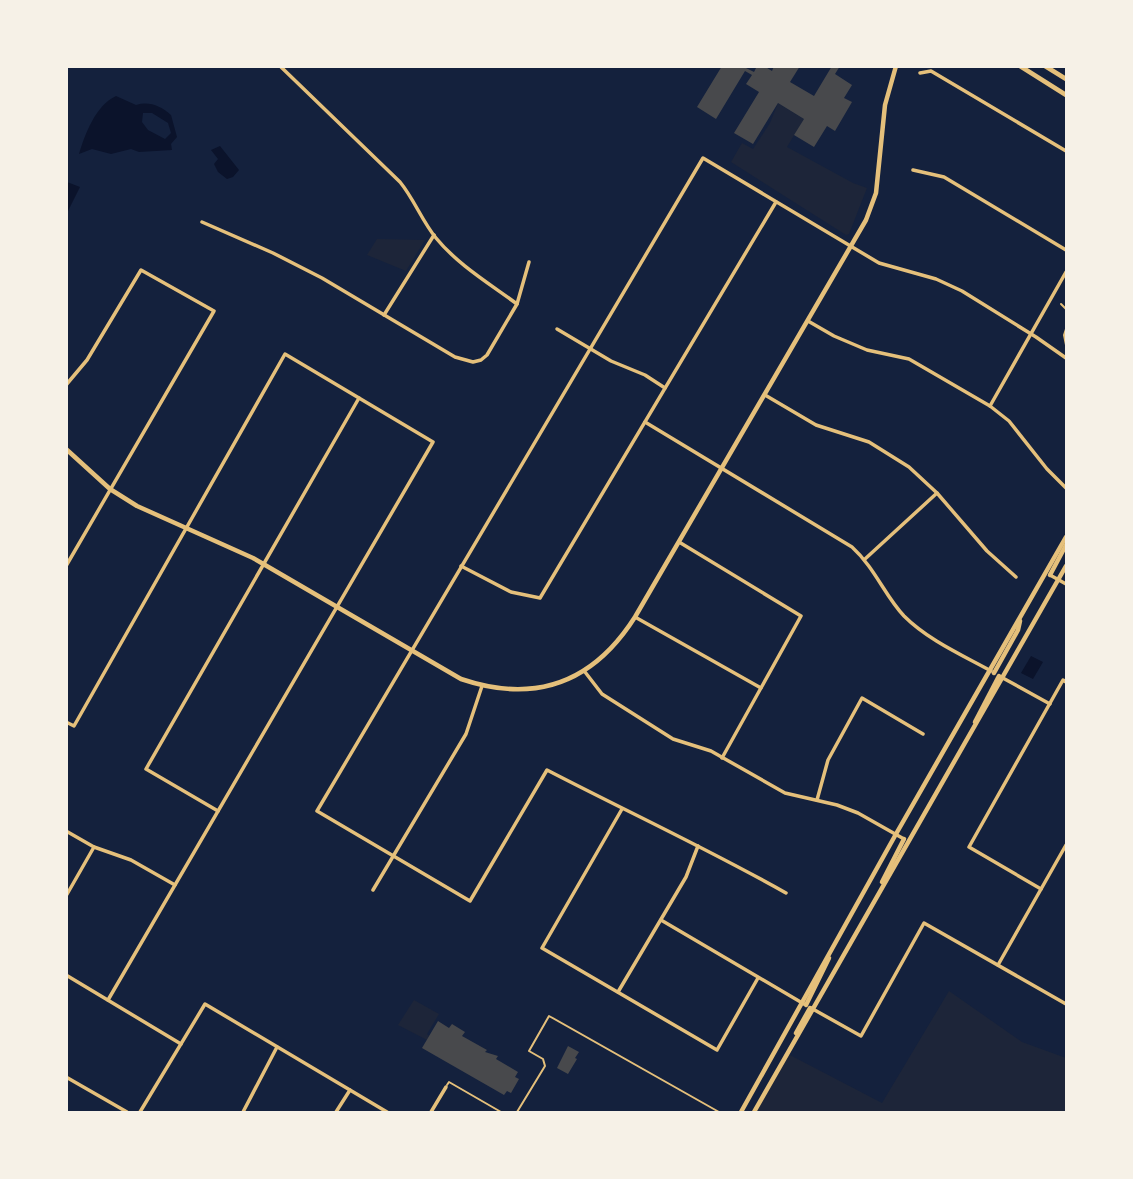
<svg xmlns="http://www.w3.org/2000/svg" width="1133" height="1179" font-family="'Fira Sans',sans-serif">
  <style>
    .green { fill: #1d2539 }
    .water { fill: #0b132b; fill-rule: evenodd }
    .building { fill: #48494c }
    .lines { fill: none; stroke-linecap: round; stroke-linejoin: round }
    .path { stroke: #e5c07b; stroke-width: 2 }
    .service { stroke: #e5c07b; stroke-width: 2 }
    .minor { stroke: #e5c07b; stroke-width: 3.5 }
    .tertiary { stroke: #e5c07b; stroke-width: 4.5 }
  </style>
  <rect width="100%" height="100%" fill="#14213d"/>
  <!-- green -->
  <g class="green">
    <polygon points="778,103 804,119 787,147 853,183 867,188 849,234 846,235 731,162 742,143 753,149 770,123"/>
    <polygon points="377,239 425,240 406,271 367,255"/>
    <polygon points="949,991 1022,1042 1066,1058 1066,1112 755,1112 788,1054 882,1103"/>
    <polygon points="414,1000 439,1014 427,1034 429,1036 427,1040 398,1025"/>
  </g>
  <!-- water -->
  <g class="water">
    <path d="M 116,96 L 136,105 C 149,101 161,106 171,115 L 177,137 L 171,144 L 172,150 L 139,152 L 131,149 L 111,154 L 92,149 L 79,154 C 85,134 96,105 116,96 ZM 143,113 L 152,113 L 168,123 L 171,133 L 165,139 L 148,130 L 142,122 Z"/>
    <polygon points="220,146 239,170 233,177 227,179 218,172 214,164 218,159 211,150"/>
    <polygon points="67,182 80,187 67,213 67,181"/>
    <polygon points="1031,656 1043,662 1033,679 1021,673"/>
  </g>
  <!-- building -->
  <g class="building">
    <polygon points="722,66 747,66 746,68 754,72 757,66 764,66 772,71 774,66 800,66 790,82 814,96 832,66 840,66 835,74 852,85 844,98 852,102 835,131 827,126 814,147 794,135 804,119 778,103 753,144 734,133 759,92 746,84 752,75 745,71 716,119 697,107"/>
    <polygon points="438,1021 449,1028 452,1024 465,1032 462,1036 487,1050 485,1052 498,1056 496,1059 518,1072 515,1077 519,1079 511,1093 507,1091 504,1095 422,1048"/>
    <polygon points="568,1046 579,1052 575,1058 577,1059 568,1074 557,1068"/>
  </g>
  <g class="lines">
    <!-- path -->
    <g class="path">
      <polyline points="1061,304 1066,309"/>
      <polyline points="1066,329 1064,335 1066,345"/>
    </g>
    <!-- service -->
    <g class="service">
      <polyline points="447,1085 449,1082 501,1112"/>
      <polyline points="517,1112 545,1066 543,1059 529,1051 549,1016 719,1112"/>
    </g>
    <!-- minor -->
    <g class="minor">
      <path d="M 280,66 L 400,182 C 414,199 422,221 436,238 C 457,264 490,284 517,304"/>
      <polyline points="920,73 931,71 1066,151"/>
      <polyline points="913,170 944,177 1066,250"/>
      <polyline points="202,222 273,253 322,278 455,357 473,362 481,360 487,355 517,304 529,262"/>
      <polyline points="384,315 434,235"/>
      <polyline points="808,321 834,336 867,350 909,359 990,406 1009,421 1047,469 1066,488"/>
      <polyline points="557,329 611,361 645,375 665,388"/>
      <polyline points="66,385 87,360 141,270 214,311 66,566"/>
      <polyline points="765,395 816,425 869,442 909,467 937,493 987,551 1016,577"/>
      <polyline points="990,406 1066,272"/>
      <path d="M 645,422 L 852,547 C 875,568 885,596 904,616 C 928,640 962,655 991,671"/>
      <polyline points="679,542 801,616 722,758"/>
      <polyline points="865,559 937,493"/>
      <polyline points="461,566 511,592 540,598 776,202"/>
      <polyline points="1050,575 1066,584"/>
      <polyline points="635,617 761,688"/>
      <polyline points="585,672 602,694 673,739 711,751 785,793 837,805 858,813 904,839"/>
      <polyline points="1001,677 1050,704"/>
      <polyline points="66,722 74,726 285,354 433,442 108,1000"/>
      <polyline points="817,800 828,760 862,698 923,734"/>
      <polyline points="622,809 542,948 717,1050 758,978"/>
      <polyline points="218,811 146,769 359,398"/>
      <polyline points="66,831 94,847 131,860 175,885"/>
      <polyline points="1041,889 969,847 1063,680 1066,682"/>
      <polyline points="373,890 466,734 482,686"/>
      <path d="M 786,893 C 708,849 626,811 547,770 L 470,901 L 317,811 L 703,158 L 879,263 L 936,279 L 962,291 L 1036,337 L 1066,358"/>
      <polyline points="66,896 94,847"/>
      <polyline points="661,920 804,1004"/>
      <polyline points="998,965 1066,845"/>
      <polyline points="66,975 181,1044"/>
      <polyline points="618,992 686,877 698,846"/>
      <polyline points="811,1008 861,1036 924,923 1066,1004"/>
      <polyline points="66,1077 127,1112"/>
      <polyline points="140,1112 205,1004 387,1112"/>
      <polyline points="243,1112 277,1047"/>
      <polyline points="336,1112 350,1090"/>
      <polyline points="431,1112 446,1087"/>
    </g>
    <!-- tertiary -->
    <g class="tertiary">
      <polyline points="1020,66 1066,95"/>
      <polyline points="1045,66 1066,79"/>
      <path d="M 66,449 L 110,489 L 137,506 L 253,558 L 461,679 C 535,704 593,683 635,617 L 866,220 L 876,193 L 885,105 L 896,66"/>
      <polyline points="1050,575 1066,545"/>
      <polyline points="994,673 1018,630 1020,621"/>
      <polyline points="975,722 999,676"/>
      <polyline points="882,882 904,839"/>
      <polyline points="806,1005 829,958"/>
      <polyline points="796,1033 810,1008"/>
      <polyline points="741,1112 896,834 1066,537"/>
      <polyline points="754,1112 1066,566"/>
    </g>
  </g>
  <!-- border -->
  <rect width="1133" height="1179" fill="none" stroke="#f6f1e7" stroke-width="136"/>
</svg>
